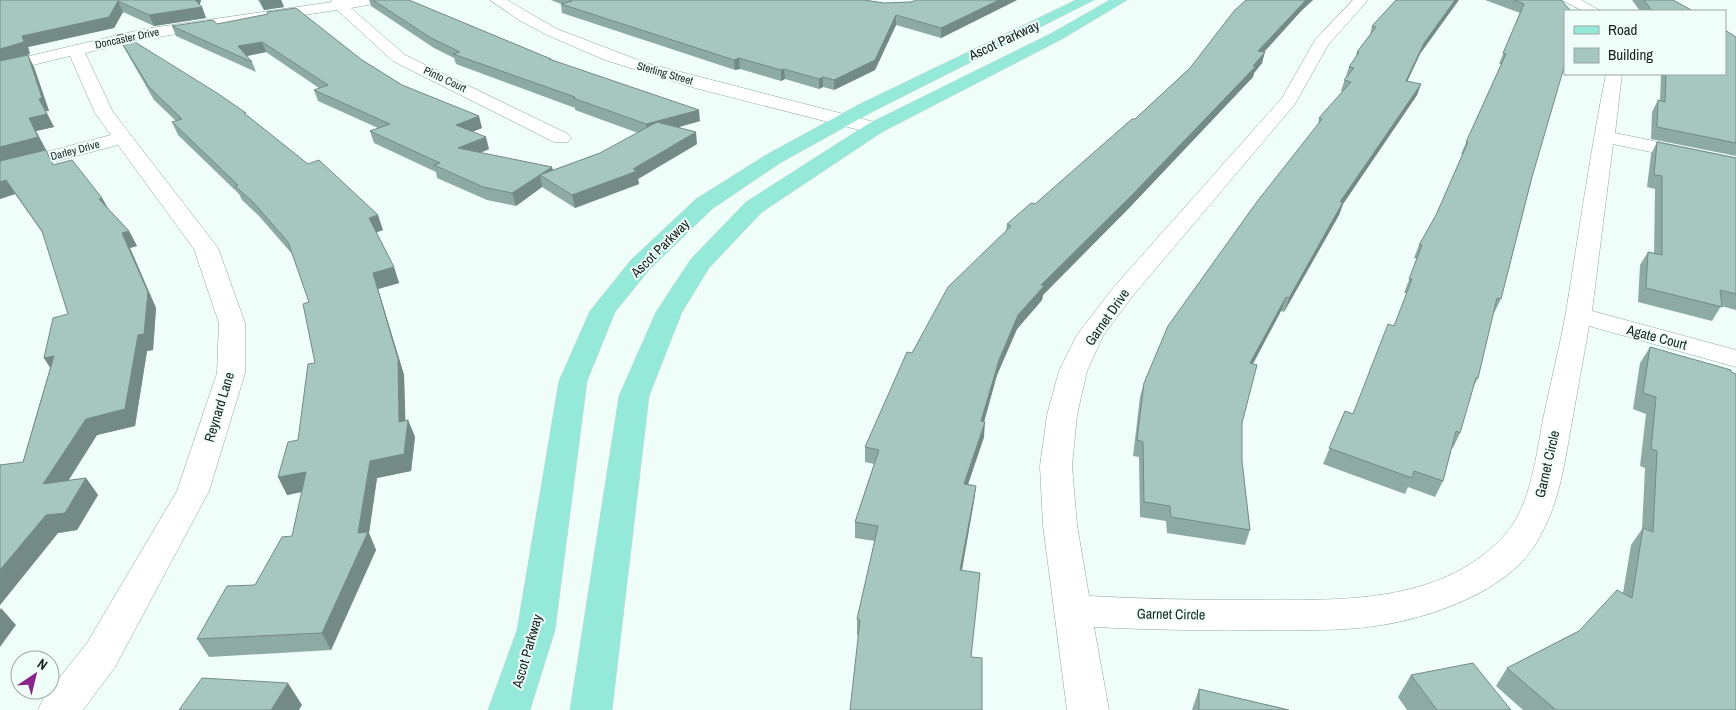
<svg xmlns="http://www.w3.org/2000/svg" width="1736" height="710" font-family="'Archivo Narrow',sans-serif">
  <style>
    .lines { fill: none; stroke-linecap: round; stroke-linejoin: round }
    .minor-casing { stroke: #89aaa1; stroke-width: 1 }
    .major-casing { stroke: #d5d7d7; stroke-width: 1 }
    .minor { fill: #fff; fill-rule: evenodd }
    .major { fill: #94e9d8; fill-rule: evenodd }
    .wall { fill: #8eaba3 }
    .shaded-wall { fill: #748b85 }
    .building { fill: #a5c7be; stroke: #748b85 }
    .labels { text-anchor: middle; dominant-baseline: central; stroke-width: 4; stroke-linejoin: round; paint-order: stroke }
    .far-street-label { font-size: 11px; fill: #162320; stroke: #f0fefa }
    .street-label { font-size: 14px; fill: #162320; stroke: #f0fefa }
  </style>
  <rect width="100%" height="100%" fill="#f0fefa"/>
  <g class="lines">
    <defs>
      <g id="minor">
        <polygon points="331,0 381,0 379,3 351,8 405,55 568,134 571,138 568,142 554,142 393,61 337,10 144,39 85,53 113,112 218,248 245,323 245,373 209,491 115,667 83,710 38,710 44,697 87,643 177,491 217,373 219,323 194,249 118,145 0,176 0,164 111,135 95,113 70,56 0,73 0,63 144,29 332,2"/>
        <polygon points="490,0 507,0 557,29 646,63 882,124 884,128 882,132 875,134 695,88 605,60 547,35 519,20"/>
        <path d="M 1353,0 L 1368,0 L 1328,45 L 1295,104 L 1131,298 L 1103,336 L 1087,371 L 1077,415 L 1072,466 L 1077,525 L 1089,596 C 1144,599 1198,600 1253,600 C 1338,600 1438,605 1502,538 C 1533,506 1536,451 1545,410 C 1552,377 1560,345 1566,312 C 1579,233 1590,153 1606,74 L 1622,74 L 1615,133 L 1736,158 L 1736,170 L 1613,144 L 1592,311 L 1736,350 L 1736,367 L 1589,326 C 1583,360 1577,393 1571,427 C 1563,471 1559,506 1535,545 C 1507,591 1432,617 1382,625 C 1347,631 1311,630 1276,630 C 1215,631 1155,630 1094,627 L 1109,710 L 1067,710 L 1043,525 L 1040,466 L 1047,415 L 1059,371 L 1077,335 L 1113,288 L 1282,98 L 1315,40 Z"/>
        <polygon points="1562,0 1581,0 1601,11 1583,11"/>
      </g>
      <g id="major">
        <polygon points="1076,0 1094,0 870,113 780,163 712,209 649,270 615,312 587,381 555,630 530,710 488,710 517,630 559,381 590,311 631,260 696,199 766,155 858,105"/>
        <polygon points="1110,0 1127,0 1062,39 882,132 762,212 709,268 682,312 649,396 612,710 570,710 619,396 656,312 691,259 746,202 868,124 1052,33"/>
      </g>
    </defs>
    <!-- minor casing -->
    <use href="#minor" class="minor-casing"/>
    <!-- major casing -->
    <use href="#major" class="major-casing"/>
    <!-- minor -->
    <use href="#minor" class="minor"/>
    <!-- major -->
    <use href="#major" class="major"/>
  </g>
  <!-- wall -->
  <g class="wall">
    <polygon points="0,0 201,0 199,5 202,7 206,18 154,26 123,12 114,28 28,47 30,54 22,56 34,67 49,111 46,111 54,127 36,131 46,150 31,154 54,165 102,198 109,210 129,231 137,246 130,248 156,308 153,350 147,351 135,426 97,435 69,480 86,478 98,495 77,530 58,533 0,605 0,465 23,462 50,368 44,358 68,314 44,235 15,194 0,199"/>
    <polygon points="258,0 281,0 284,7 264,10"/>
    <polygon points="369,0 409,0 551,59 552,60 700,121 679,127 697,144 638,179 639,184 575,208 542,187 516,206 487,200 437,178 436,172 374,143 370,131 378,128 318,101 314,90 319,88 266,52 247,56 252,62 256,72 176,36 172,26 217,24 362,60 402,85 482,128 472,132 489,149 481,153 552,167 553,170 600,153 638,133 575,110 575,108 456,64 454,58 434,48 371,6"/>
    <polygon points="551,0 864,0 884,3 1017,0 941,38 896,25 875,70 834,90 823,87 819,89 785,79 781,81 740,69 735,70 562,13 561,4"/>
    <polygon points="1246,0 1313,0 1302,10 1264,52 1262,63 1254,73 1253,77 1130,207 1043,295 1042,300 1017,329 997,375 984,422 984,437 968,484 976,486 974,501 962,570 971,657 982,710 857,635 857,619 875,541 855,538 855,522 874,464 865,462 865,447 912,353 1006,231 1007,224 1035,204 1135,119 1190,68"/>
    <polygon points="1396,0 1420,54 1407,82 1421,84 1417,95 1343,204 1339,215 1284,312 1281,311 1253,364 1242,423 1242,461 1250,530 1245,545 1167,533 1166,521 1140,517 1139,457 1133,456 1140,397 1144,383 1318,125 1319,118 1342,92 1341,91 1349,67 1355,59 1357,52 1370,35 1372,26"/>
    <polygon points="1485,0 1561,0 1532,177 1501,299 1494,313 1493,313 1478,378 1472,389 1460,433 1453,448 1452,447 1443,481 1435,497 1408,487 1405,494 1323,464 1345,411 1353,414 1394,326 1407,293 1404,293 1417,259 1414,258 1419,245 1436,215 1463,154 1461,154 1501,64 1499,64 1520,13"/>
    <polygon points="1632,0 1673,0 1693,11 1640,11"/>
    <polygon points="117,35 248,117 383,230 376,232 394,267 399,283 378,289 404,375 405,421 408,420 415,437 411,471 377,478 369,533 376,550 331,650 209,657 197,639 255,585 292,536 302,492 287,495 315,363 309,302 293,255 259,216 242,200 239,194 178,135 172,122 176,121 154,100 123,46"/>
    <polygon points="1736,37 1736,156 1651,139 1652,112 1658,100 1660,101 1661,74 1725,74"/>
    <polygon points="1657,142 1736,158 1736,310 1721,306 1712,321 1638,302 1640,265 1648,252 1654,253 1655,189 1647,187 1651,154"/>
    <polygon points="1650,347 1736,710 1523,710 1496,686 1507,668 1579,631 1623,593 1631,545 1642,529 1645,468 1640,466 1646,414 1633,409 1640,363"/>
    <polygon points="1411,675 1511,710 1407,710 1398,697"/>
    <polygon points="1199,689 1289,710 1192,710"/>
  </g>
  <!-- shaded-wall -->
  <g class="shaded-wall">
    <polygon points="194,0 201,0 199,8 202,7 206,18 154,26 149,15"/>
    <polygon points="260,0 281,0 284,7 264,10"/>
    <polygon points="999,0 1017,0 941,38 941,28"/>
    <polygon points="1306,0 1313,0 1302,10 1256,61 1258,51"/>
    <polygon points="1455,0 1459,0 1420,54 1402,92 1406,81 1424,43"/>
    <polygon points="118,1 123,12 114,28 28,47 30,54 0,62 0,49 22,36"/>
    <polygon points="896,15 896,25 875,70 834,90 834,80"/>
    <polygon points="262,42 266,52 242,57 238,46"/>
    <polygon points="1265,52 1262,63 1254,73 1253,77 1130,207 1043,295 1042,300 1017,329 997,375 980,436 981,421 999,360 1018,315 1041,285 1253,66"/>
    <polygon points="28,55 34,67 49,111 46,111 39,99"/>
    <polygon points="739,58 740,69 735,70 734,60"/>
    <polygon points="784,69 785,79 781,81 781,70"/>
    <polygon points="823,77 823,87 819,89 819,79"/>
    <polygon points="1421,84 1417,95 1343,204 1339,215 1284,312 1289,298 1340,202"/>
    <polygon points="699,110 700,121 647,136 646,124"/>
    <polygon points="47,114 54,127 36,131 46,150 0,162 0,147 29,118"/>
    <polygon points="479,116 482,128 459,137 456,125"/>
    <polygon points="696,132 697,144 638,179 639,184 575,208 572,195 633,169"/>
    <polygon points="486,137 489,149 462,160 458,148"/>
    <polygon points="552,167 554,179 540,175 542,187 516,206 512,193"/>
    <polygon points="6,180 15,194 0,199 0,182"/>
    <polygon points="102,198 110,212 99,199"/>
    <polygon points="378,215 383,230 375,233 369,218"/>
    <polygon points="129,231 137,246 130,248 156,308 153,350 147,351 135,426 97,435 55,501 43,484 122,233"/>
    <polygon points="394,267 399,283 378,289 404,375 406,439 399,422 373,273"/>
    <polygon points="1286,297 1281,311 1245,378 1250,363"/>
    <polygon points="54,356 55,374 44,358"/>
    <polygon points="408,420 415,437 411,471 377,478 369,533 376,550 331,650 322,633 358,533 370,461"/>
    <polygon points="985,422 984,437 963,499 964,484"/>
    <polygon points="306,472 315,489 287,495 278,477"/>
    <polygon points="86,478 98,495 77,530 58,533 0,605 0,570 46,515"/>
    <polygon points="976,486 974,501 959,586 960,570"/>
    <polygon points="1,608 16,625 0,647 0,610"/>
    <polygon points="288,683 302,705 299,710 271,710"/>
  </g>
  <!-- building -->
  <g class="building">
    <polygon points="0,0 195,0 202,7 149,15 118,1 109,17 22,36 24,42 0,49"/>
    <polygon points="373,0 409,0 551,59 549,59 699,110 646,124 573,98 575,97 453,54 460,52 431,38"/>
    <polygon points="570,0 864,0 884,3 911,2 916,0 999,0 941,28 896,15 875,60 834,80 823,77 819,79 784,69 781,70 739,58 734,60 561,4 572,1"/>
    <polygon points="1246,0 1306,0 1258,51 1265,52 1253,66 1256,66 1133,194 1041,285 1044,286 1018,315 999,360 981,421 985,422 964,484 976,486 960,570 980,573 971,657 982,658 982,710 850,710 860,620 857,619 878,526 855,522 879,450 865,447 907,352 912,353 948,287 1011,226 1007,224 1031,203 1035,204 1132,119 1135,119 1190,68 1234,11"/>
    <polygon points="1396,0 1455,0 1424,43 1406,81 1421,84 1340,202 1343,202 1289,298 1286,297 1250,363 1257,365 1242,423 1242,461 1250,530 1171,517 1170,506 1144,502 1143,442 1137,440 1144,383 1168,326 1256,203 1322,119 1319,118 1351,82 1344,80 1354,68 1349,67 1359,52 1357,52 1376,27 1372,26"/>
    <polygon points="1514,0 1561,0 1571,11 1565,11 1565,64 1532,177 1501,299 1497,298 1478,378 1476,378 1460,433 1456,431 1443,481 1414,471 1412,478 1329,448 1345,411 1353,414 1388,324 1394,326 1412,279 1409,279 1422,245 1419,245 1436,215 1468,142 1466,142 1506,54 1503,53 1524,4"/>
    <polygon points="1644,0 1673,0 1693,11 1652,11"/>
    <polygon points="296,8 362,60 402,85 479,116 456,125 486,137 458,148 552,167 512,193 483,187 434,165 440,163 370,131 390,124 314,90 328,85 262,42 238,46 252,62 172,26 213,20 217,24 268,14 267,12"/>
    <polygon points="1725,30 1736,37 1736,143 1657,127 1658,100 1665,102 1666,74 1725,74"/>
    <polygon points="122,34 217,93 246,113 244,113 308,164 319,160 378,215 369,218 394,267 373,273 398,359 399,422 408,420 404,454 370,461 358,533 368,532 322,633 197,639 227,586 255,585 282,537 292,536 306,472 278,477 288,442 298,440 308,364 315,363 303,304 309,302 288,242 253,202 235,186 238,185 172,122 182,119 149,87 117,35"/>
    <polygon points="28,55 42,98 39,99 47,114 29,118 38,137 0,147 0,61"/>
    <polygon points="657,122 696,132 633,169 637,171 572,195 540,175 600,153"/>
    <polygon points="1657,142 1736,158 1736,294 1720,290 1722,307 1646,288 1648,252 1662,255 1662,176 1654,175"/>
    <polygon points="46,150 53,165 72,160 102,198 99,199 129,231 122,233 148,292 144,334 138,335 125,409 86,419 43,484 86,478 65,513 46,515 0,570 0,465 23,462 54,356 44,358 53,318 68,314 42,231 6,180 0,182 0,161"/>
    <polygon points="1650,347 1731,370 1731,372 1736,374 1736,710 1556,710 1507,668 1579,631 1617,590 1632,598 1643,528 1653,532 1657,451 1651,449 1656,397 1643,393"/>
    <polygon points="1473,663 1511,710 1437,710 1411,675"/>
    <polygon points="202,678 288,683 271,710 179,710"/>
    <polygon points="1199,689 1289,710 1199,710"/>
  </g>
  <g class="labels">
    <!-- far-street labels -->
    <g class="far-street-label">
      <text transform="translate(127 38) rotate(-12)">Doncaster Drive</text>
      <text transform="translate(665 73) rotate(16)">Sterling Street</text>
      <text transform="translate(445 79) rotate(25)">Pinto Court</text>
      <text transform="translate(75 150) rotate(-15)">Darley Drive</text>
    </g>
    <!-- street labels -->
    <g class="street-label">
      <text transform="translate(1004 40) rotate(-25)">Ascot Parkway</text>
      <text transform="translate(660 248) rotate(-45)">Ascot Parkway</text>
      <text transform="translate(1107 317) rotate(-55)">Garnet Drive</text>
      <text transform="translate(1657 337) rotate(15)">Agate Court</text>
      <text transform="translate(219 407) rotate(-73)">Reynard Lane</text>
      <text transform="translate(1547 464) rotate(-77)">Garnet Circle</text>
      <text transform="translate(1171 614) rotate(1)">Garnet Circle</text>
      <text transform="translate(527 651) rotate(-74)">Ascot Parkway</text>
    </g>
  </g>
  <!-- legend -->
  <rect x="1564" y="10" width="162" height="65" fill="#f0fefa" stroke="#99a6a3"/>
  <rect x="1574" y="26" width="25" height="8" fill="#94e9d8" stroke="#99a6a3"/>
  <text x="1608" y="35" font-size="15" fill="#162320">Road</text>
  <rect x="1574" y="48" width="25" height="15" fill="#a5c7be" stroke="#99a6a3"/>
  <text x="1608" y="60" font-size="15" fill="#162320">Building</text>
  <!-- north arrow -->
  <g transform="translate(35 675) rotate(35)"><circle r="24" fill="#f0fefa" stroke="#99a6a3"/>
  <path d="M0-4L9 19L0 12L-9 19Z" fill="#8a258c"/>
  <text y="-8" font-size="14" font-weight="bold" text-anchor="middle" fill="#162320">N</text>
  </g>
</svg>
